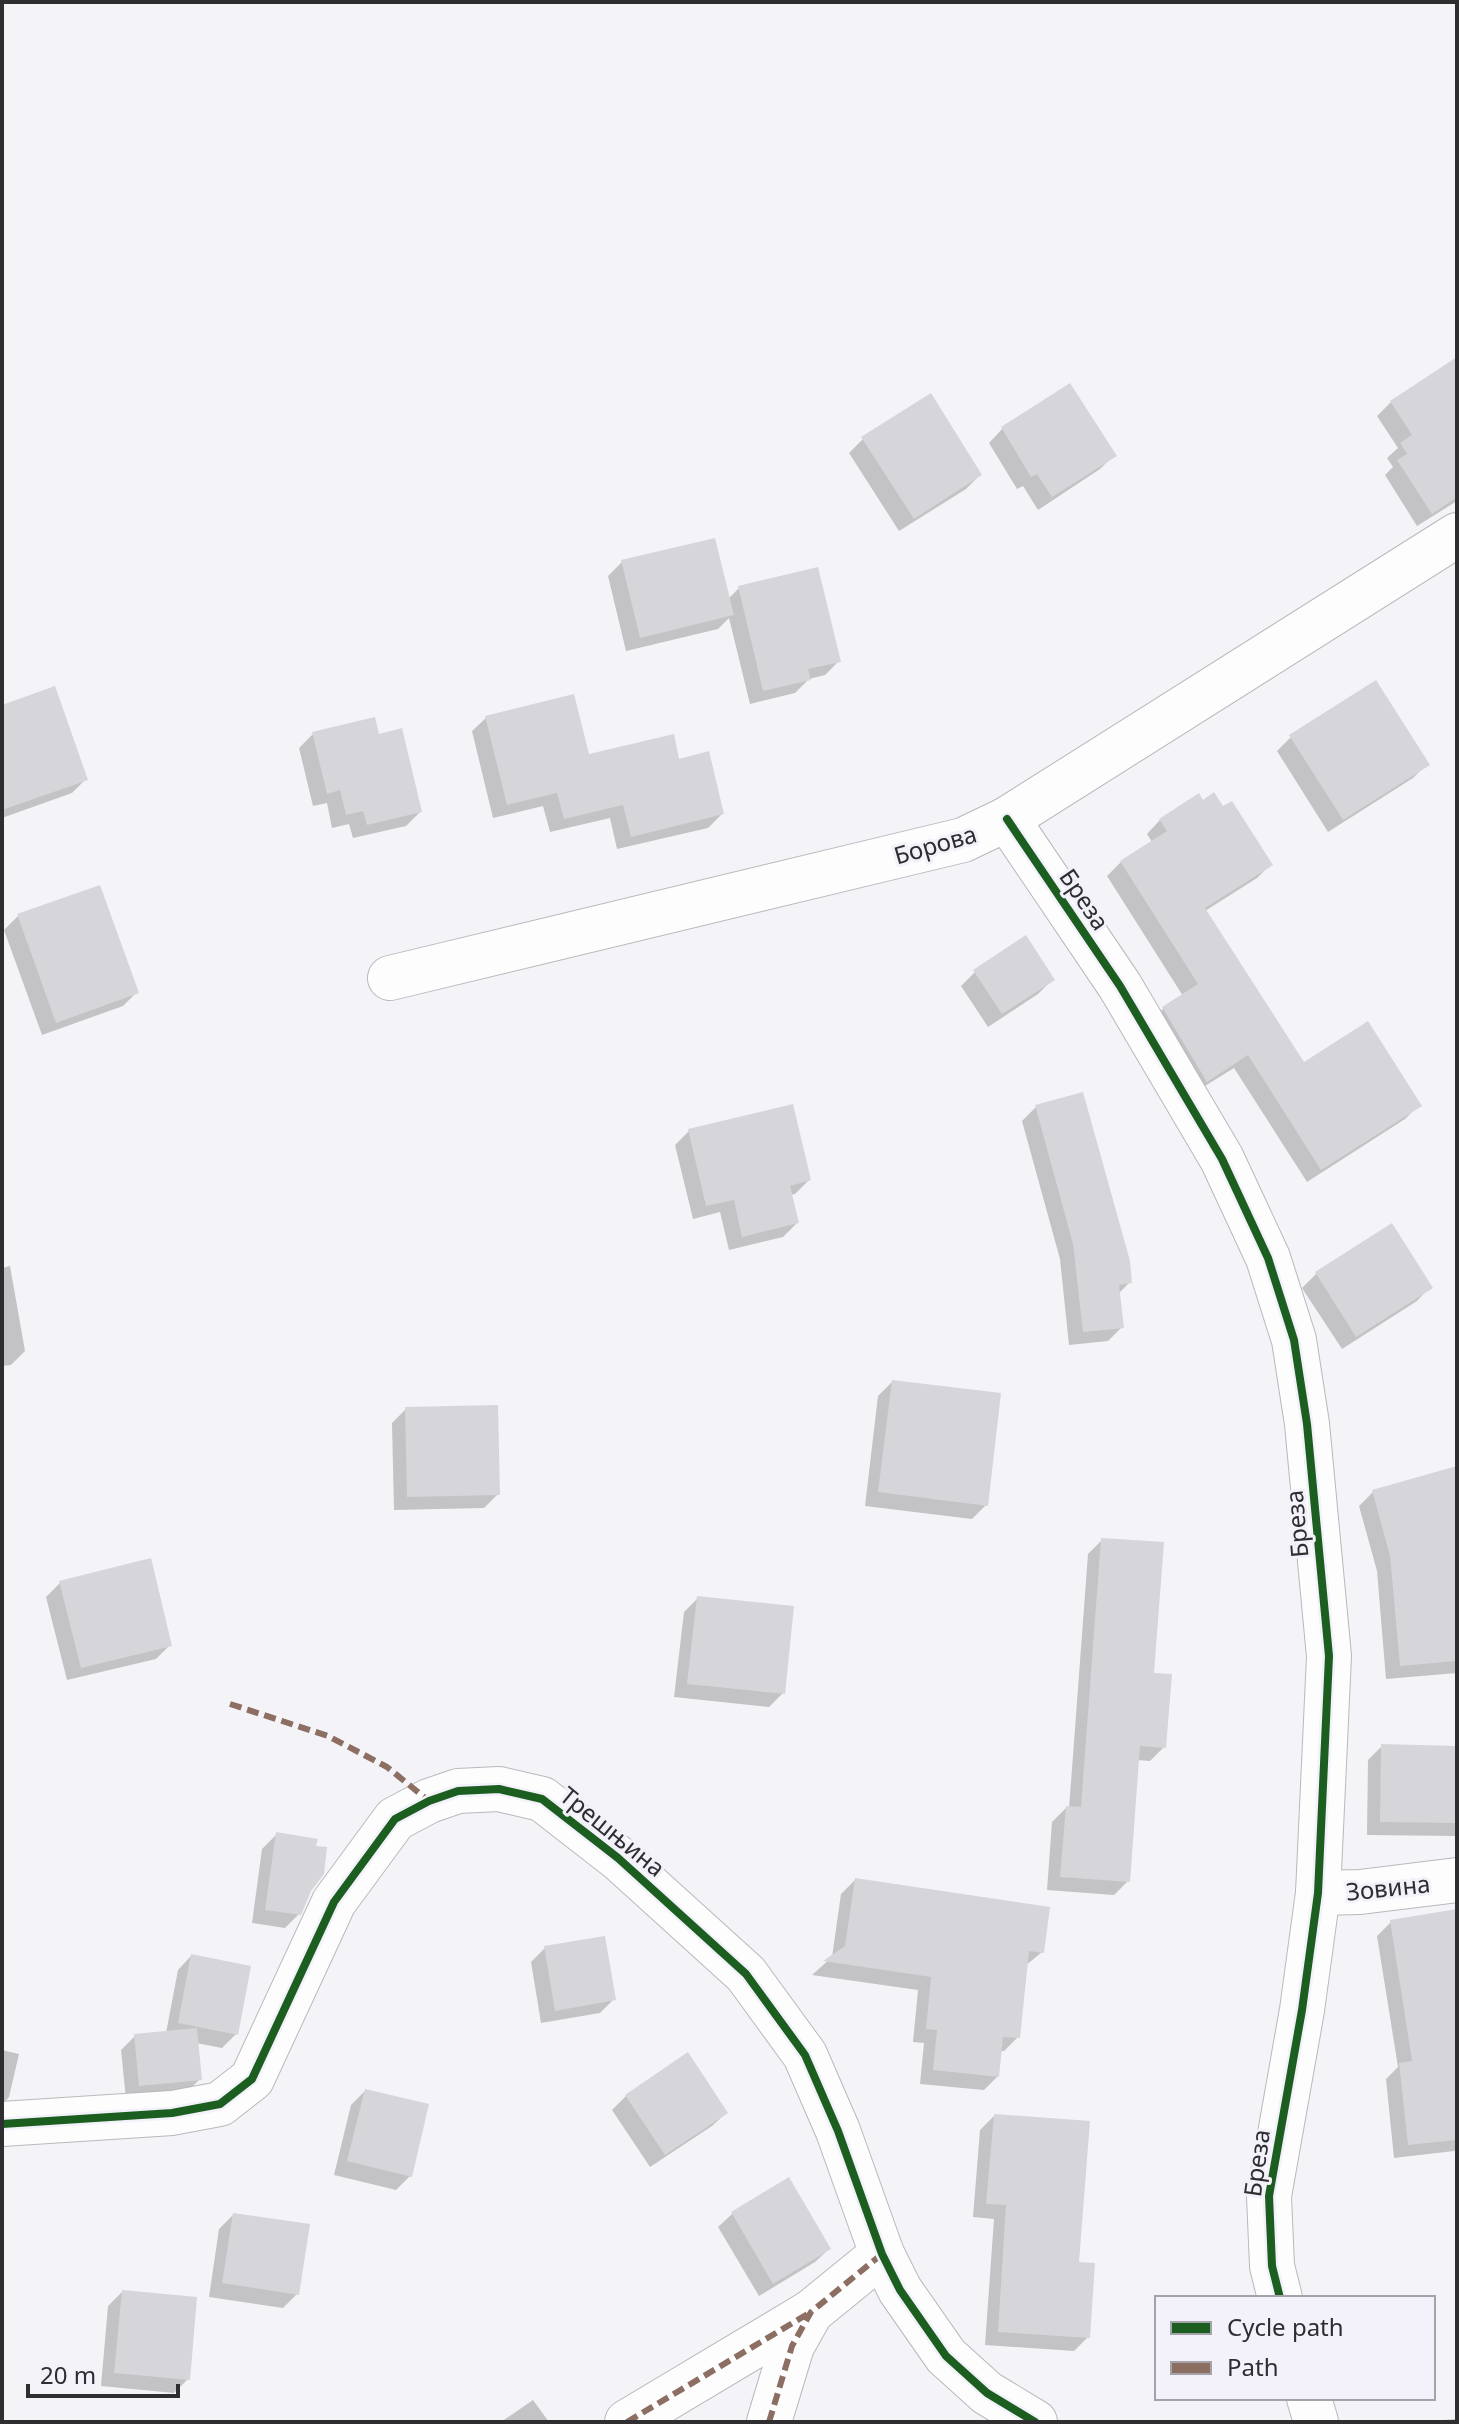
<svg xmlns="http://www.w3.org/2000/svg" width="1459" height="2424" font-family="'Noto Sans',sans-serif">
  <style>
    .shadow { fill: #0003 }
    .building { fill: #d6d5d9 }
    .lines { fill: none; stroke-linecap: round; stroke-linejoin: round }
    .minor-casing { stroke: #b9b8bb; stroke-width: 46 }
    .minor { stroke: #fdfdfe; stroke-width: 44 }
    .quiet { stroke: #8d6e63; stroke-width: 6; stroke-dasharray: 12 6; stroke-linecap: butt }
    .cycleway-casing { stroke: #f3f1f9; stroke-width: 13 }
    .cycleway { stroke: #1b5e20; stroke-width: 8 }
    .labels { text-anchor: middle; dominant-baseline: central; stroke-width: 6; stroke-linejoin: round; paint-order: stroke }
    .street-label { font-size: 24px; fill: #2e2d30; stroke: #f3f1f9 }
  </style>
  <rect width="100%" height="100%" fill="#f4f3f7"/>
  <!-- shadow -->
  <g class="shadow">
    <polygon points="1457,360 1457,501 1417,526 1385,475 1393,467 1387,458 1398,448 1377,416 1391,402"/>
    <polygon points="1002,429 1114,455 1100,469 1038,510 1023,486 1017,489 989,443"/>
    <polygon points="863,439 980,475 966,489 899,531 849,453"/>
    <polygon points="622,562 728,599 739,588 839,661 825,675 809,679 795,693 750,704 729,618 718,629 626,651 608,576"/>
    <polygon points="2,707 86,779 72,793 2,818"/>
    <polygon points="486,718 588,757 678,761 722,814 708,828 617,849 610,818 550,832 543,806 493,818 472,731"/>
    <polygon points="313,734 378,736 420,812 406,826 353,838 349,824 332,828 327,803 313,806 299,748"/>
    <polygon points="1291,737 1427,764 1413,778 1328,832 1277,751"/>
    <polygon points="1160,820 1270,865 1257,878 1205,911 1303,1065 1419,1105 1405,1119 1307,1182 1234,1068 1192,1094 1149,1023 1163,1009 1183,996 1107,876 1121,862 1152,842 1147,834"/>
    <polygon points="18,916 137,992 123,1006 42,1035 4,930"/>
    <polygon points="975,972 1052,980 1038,994 988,1027 961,986"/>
    <polygon points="1036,1107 1130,1282 1118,1294 1122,1327 1108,1341 1069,1345 1060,1259 1022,1121"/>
    <polygon points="689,1131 809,1180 795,1194 790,1195 797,1223 783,1237 729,1250 720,1212 693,1219 675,1145"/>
    <polygon points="1391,1226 1430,1287 1417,1301 1342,1349 1302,1288 1316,1274"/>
    <polygon points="10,1266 25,1351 11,1365 2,1366 2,1268"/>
    <polygon points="892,1382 986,1505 972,1519 865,1506 878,1396"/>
    <polygon points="406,1409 498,1494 484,1508 394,1510 392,1423"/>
    <polygon points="1457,1468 1457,1673 1386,1679 1377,1571 1359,1506 1373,1492"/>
    <polygon points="1102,1540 1152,1674 1164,1747 1150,1761 1137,1760 1128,1881 1114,1895 1047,1890 1052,1822 1066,1808 1069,1809 1088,1554"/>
    <polygon points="60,1583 170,1645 156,1659 67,1680 46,1597"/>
    <polygon points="698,1598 783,1693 769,1707 674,1697 684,1612"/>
    <polygon points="1382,1746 1457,1748 1457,1836 1367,1835 1368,1760"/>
    <polygon points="276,1835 314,1847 310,1890 299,1914 285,1928 252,1923 262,1849"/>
    <polygon points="855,1880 1042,1952 1025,1966 1018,2037 1004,2051 1000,2051 998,2076 984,2090 920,2084 924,2043 913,2042 918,1990 812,1975 832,1957 841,1894"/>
    <polygon points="1457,1911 1457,2148 1454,2151 1394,2158 1386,2079 1398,2067 1377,1936 1391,1922"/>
    <polygon points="545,1948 614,1999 600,2013 541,2023 531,1962"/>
    <polygon points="191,1956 236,2034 222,2048 196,2043 200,2079 186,2093 126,2099 121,2050 135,2036 166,2033 178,1970"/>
    <polygon points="2,2050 19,2054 9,2097 2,2105"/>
    <polygon points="365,2091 410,2176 396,2190 334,2175 351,2105"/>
    <polygon points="626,2096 726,2113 712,2126 650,2167 612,2110"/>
    <polygon points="994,2116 1076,2264 1088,2337 1074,2351 985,2345 994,2219 973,2217 980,2130"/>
    <polygon points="788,2180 829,2249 815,2262 759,2296 718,2227 732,2214"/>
    <polygon points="233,2215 297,2294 283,2308 209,2297 219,2229"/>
    <polygon points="122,2292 188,2379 174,2393 101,2386 108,2306"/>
    <polygon points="533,2400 549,2422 501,2422"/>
    <polygon points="1457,2419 1457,2422 1429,2422 1429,2421"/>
  </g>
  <!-- building -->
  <g class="building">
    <polygon points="1457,357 1457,497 1432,514 1397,460 1407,454 1400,443 1412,435 1390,401"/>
    <polygon points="1070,383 1117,456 1052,497 1037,474 1031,477 1001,427"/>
    <polygon points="931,393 982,475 914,519 861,437"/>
    <polygon points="715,538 734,615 640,638 621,560"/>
    <polygon points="818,567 841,662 808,669 811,680 763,691 738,586"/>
    <polygon points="1376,680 1430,765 1343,820 1289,735"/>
    <polygon points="55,686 88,780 2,810 2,705"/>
    <polygon points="574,694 589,754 674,734 679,759 709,751 724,814 631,837 623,805 564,819 557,793 507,805 485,716"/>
    <polygon points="375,717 379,734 402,728 422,812 367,825 363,811 346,815 340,790 327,794 312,732"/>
    <polygon points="1214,792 1223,806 1232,801 1273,865 1205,908 1304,1062 1368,1021 1422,1106 1321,1170 1248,1055 1207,1082 1162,1007 1198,984 1120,861 1167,831 1159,819 1199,793 1203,800"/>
    <polygon points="100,885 139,993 56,1023 17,914"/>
    <polygon points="1026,935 1055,980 1002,1014 973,970"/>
    <polygon points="1083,1092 1130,1261 1132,1283 1119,1285 1124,1328 1083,1332 1073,1244 1035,1105"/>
    <polygon points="793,1104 811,1180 790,1186 799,1223 742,1237 734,1200 706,1206 688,1129"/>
    <polygon points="1392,1223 1433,1288 1356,1337 1315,1272"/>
    <polygon points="892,1380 1001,1393 988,1506 878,1492"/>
    <polygon points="498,1405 500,1495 407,1497 405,1407"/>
    <polygon points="1457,1466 1457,1661 1400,1666 1390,1556 1372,1490"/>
    <polygon points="1101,1538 1164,1542 1154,1673 1172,1674 1166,1748 1140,1746 1130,1882 1060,1877 1066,1806 1081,1807"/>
    <polygon points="151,1558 172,1646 81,1668 59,1581"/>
    <polygon points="697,1596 794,1606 785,1694 687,1684"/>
    <polygon points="1381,1744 1457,1746 1457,1823 1380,1822"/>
    <polygon points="276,1832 318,1839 316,1846 327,1847 324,1874 311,1891 301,1915 265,1910"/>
    <polygon points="855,1878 1050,1907 1044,1953 1029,1951 1020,2038 1003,2037 999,2077 933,2070 937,2030 926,2029 931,1977 823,1961 845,1946"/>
    <polygon points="1457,1909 1457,2140 1408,2145 1399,2063 1412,2061 1390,1920"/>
    <polygon points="605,1936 616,2000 555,2011 544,1946"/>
    <polygon points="191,1954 251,1966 238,2035 178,2023"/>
    <polygon points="197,2028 202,2080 139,2086 134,2034"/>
    <polygon points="688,2052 728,2113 665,2155 625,2095"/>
    <polygon points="365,2089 429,2104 412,2177 347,2161"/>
    <polygon points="994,2114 1090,2121 1079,2262 1095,2263 1090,2338 998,2332 1006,2205 986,2204"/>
    <polygon points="789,2177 831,2249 773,2284 731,2212"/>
    <polygon points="233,2213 310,2224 299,2295 222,2283"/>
    <polygon points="122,2290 197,2297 190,2380 114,2373"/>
  </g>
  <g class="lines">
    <defs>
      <g id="minor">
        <polyline points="1007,819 1120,986 1222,1159 1268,1258 1294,1340 1307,1424 1329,1656 1318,1893 1302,2010 1269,2196 1272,2266 1280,2298"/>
        <polyline points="390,978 963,840 1007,819 1457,535"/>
        <polyline points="1318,1893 1360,1892 1457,1880"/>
        <polyline points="2,2124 172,2113 220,2104 252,2079 334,1902 395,1819 429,1801 458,1791 499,1789 542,1799 618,1858 746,1974 805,2055 838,2131 882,2254 900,2290 946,2356 987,2393 1035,2422"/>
        <polyline points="1309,2398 1316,2422"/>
        <polyline points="627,2422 811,2312"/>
        <polyline points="769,2422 792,2346 811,2312 882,2254"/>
      </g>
    </defs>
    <!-- minor casing -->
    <use href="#minor" class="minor-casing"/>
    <!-- minor -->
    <use href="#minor" class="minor"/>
    <!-- quiet -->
    <g class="quiet">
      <polyline points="230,1704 328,1736 387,1767 429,1801"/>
      <polyline points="627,2422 811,2312"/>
      <polyline points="769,2422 792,2346 811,2312 882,2254"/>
    </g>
    <defs>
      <g id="cycleway">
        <polyline points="1007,819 1120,986 1222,1159 1268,1258 1294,1340 1307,1424 1329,1656 1318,1893 1302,2010 1269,2196 1272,2266 1280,2298"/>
        <polyline points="2,2124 172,2113 220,2104 252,2079 334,1902 395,1819 429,1801 458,1791 499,1789 542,1799 618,1858 746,1974 805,2055 838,2131 882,2254 900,2290 946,2356 987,2393 1035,2422"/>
      </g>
    </defs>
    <!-- cycleway casing -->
    <use href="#cycleway" class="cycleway-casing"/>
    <!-- cycleway -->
    <use href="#cycleway" class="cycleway"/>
  </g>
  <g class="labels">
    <!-- street labels -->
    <g class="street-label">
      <text transform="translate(935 844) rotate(-16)">Борова</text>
      <text transform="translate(1085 899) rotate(56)">Бреза</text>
      <text transform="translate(1296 1524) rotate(-95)">Бреза</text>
      <text transform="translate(613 1831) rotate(39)">Трешњина</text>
      <text transform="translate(1388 1887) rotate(-6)">Зовина</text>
      <text transform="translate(1256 2163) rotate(-82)">Бреза</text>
    </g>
  </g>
  <!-- border -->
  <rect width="1459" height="2424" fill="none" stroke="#2e2d30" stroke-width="8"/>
  <!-- legend -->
  <rect x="1155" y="2296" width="280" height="104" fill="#f3f1f9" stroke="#a4a3a9" stroke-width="2"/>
  <rect x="1171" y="2322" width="40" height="12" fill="#1b5e20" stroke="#a4a3a9" stroke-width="2"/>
  <text x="1227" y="2336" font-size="24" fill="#2e2d30">Cycle path</text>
  <rect x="1171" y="2362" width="40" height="12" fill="#8d6e63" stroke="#a4a3a9" stroke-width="2"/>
  <text x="1227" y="2376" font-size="24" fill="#2e2d30">Path</text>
  <!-- scale -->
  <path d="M28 2384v12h150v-12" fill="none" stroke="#2e2d30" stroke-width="4"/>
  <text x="40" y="2384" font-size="24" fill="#2e2d30" stroke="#f3f1f9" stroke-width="6" paint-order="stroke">20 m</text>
</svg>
